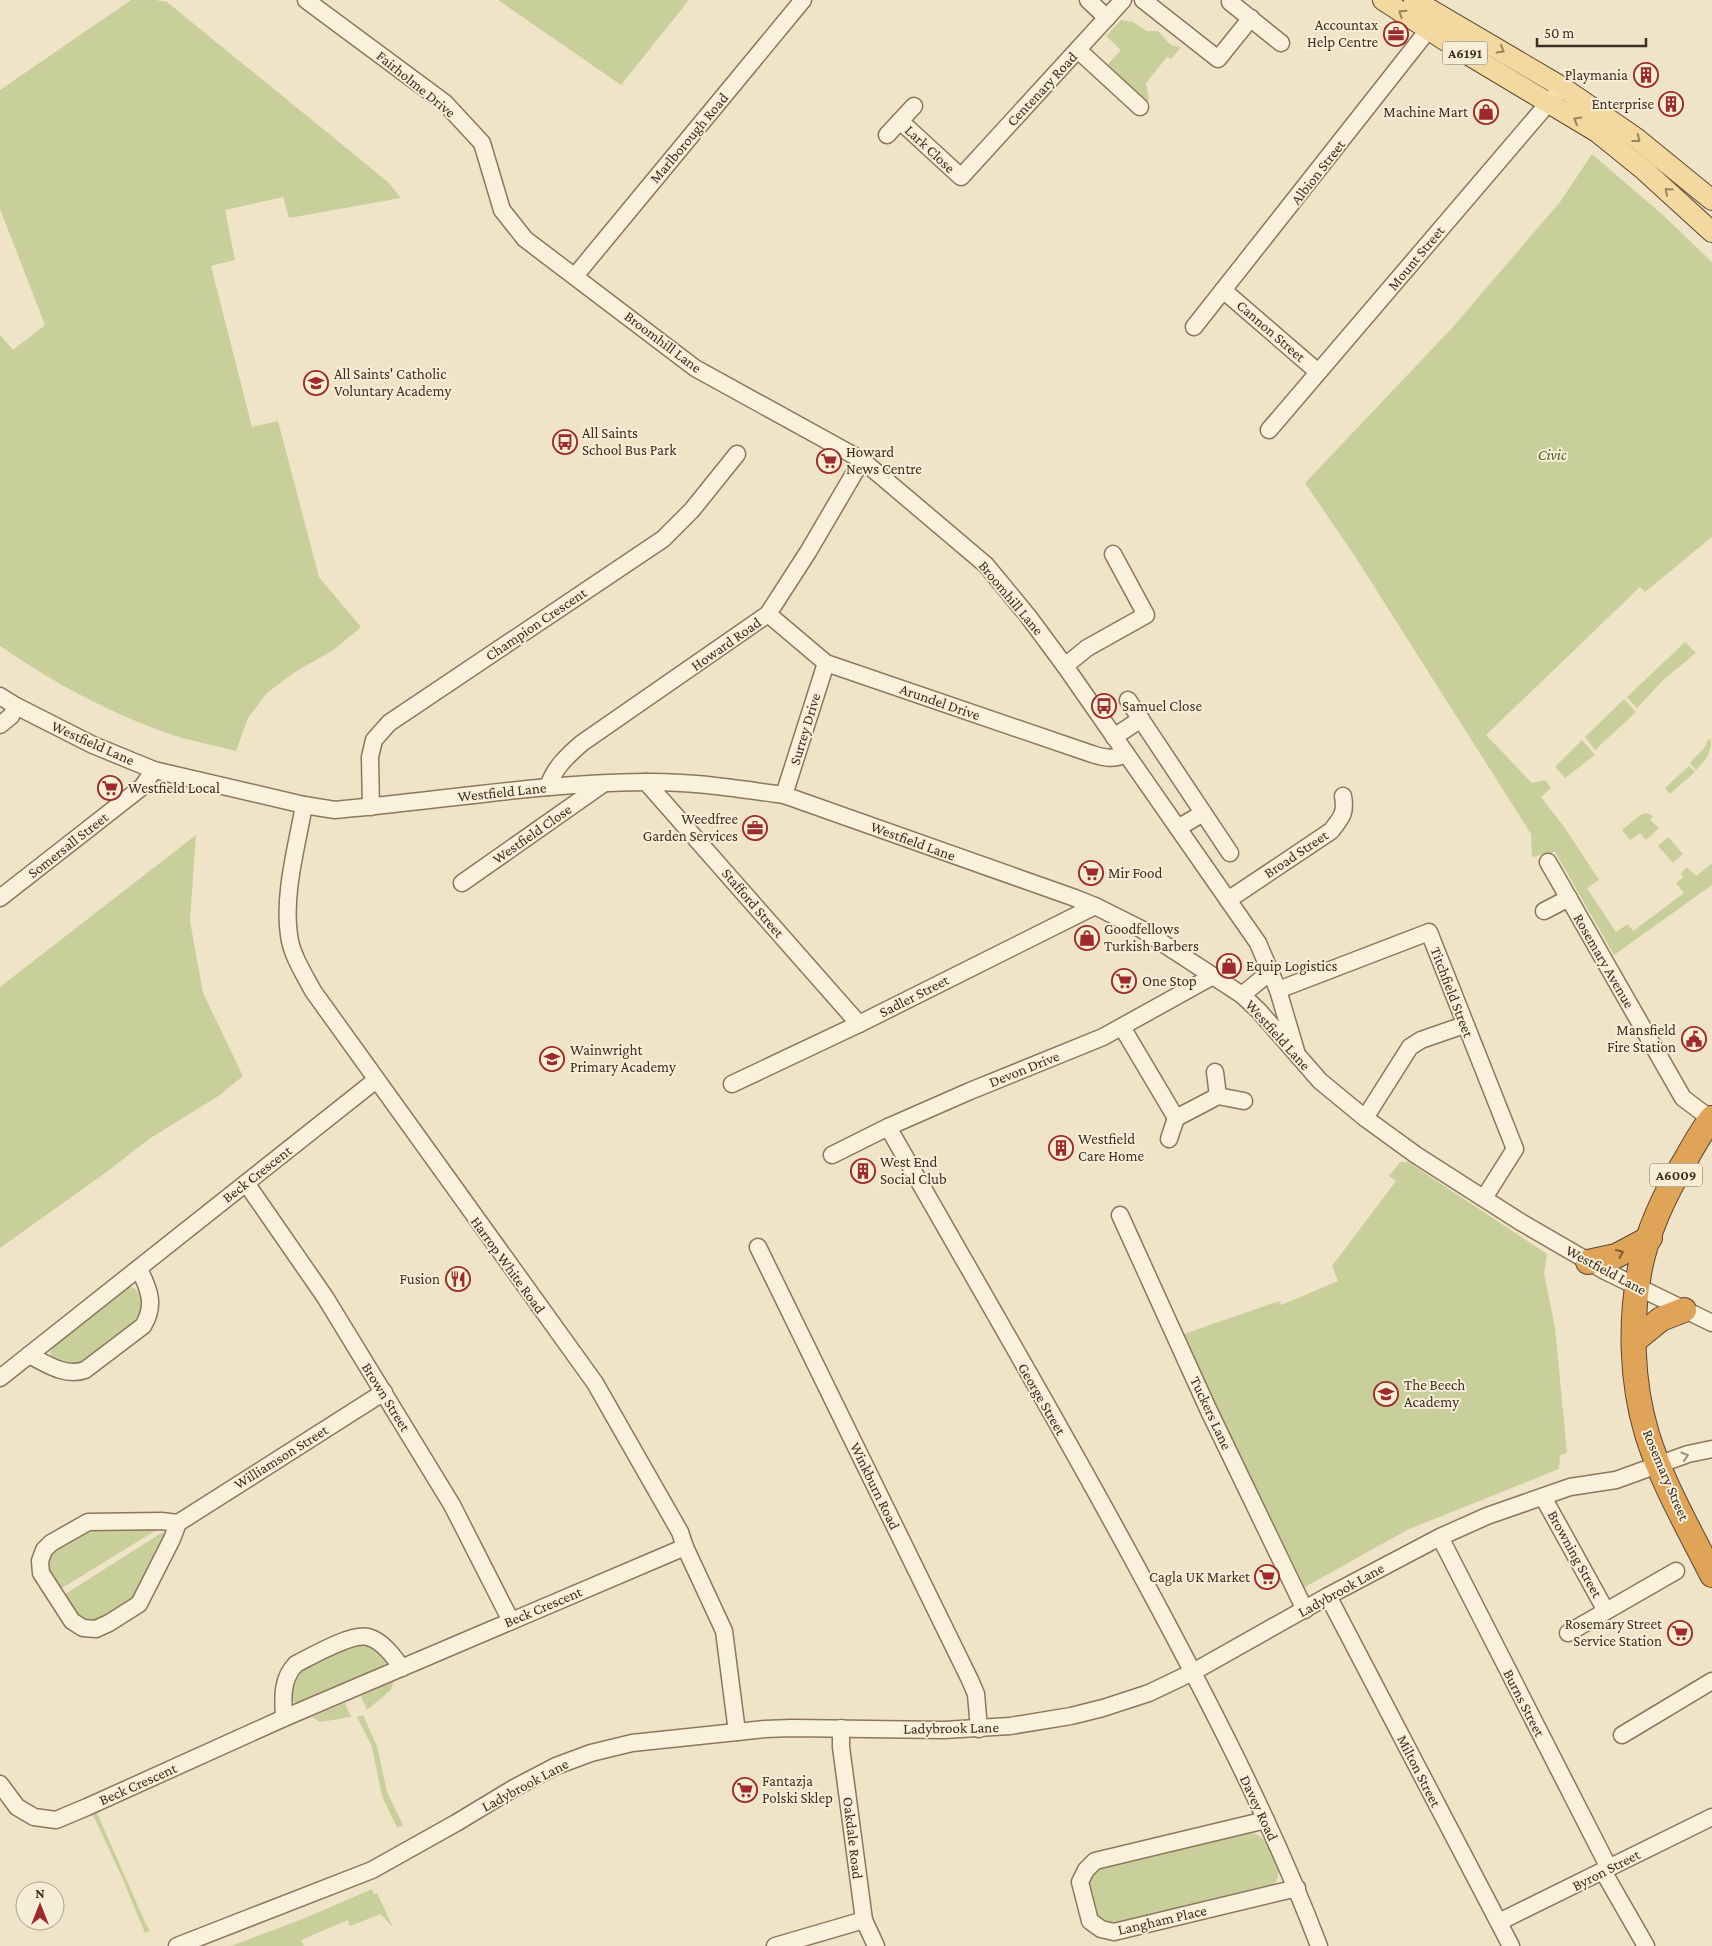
<svg xmlns="http://www.w3.org/2000/svg" width="1712" height="1946" font-family="'Crimson Pro',serif">
  <style>
    .green { fill: #c9cf9b }
    .lines { fill: none; stroke-linecap: round; stroke-linejoin: round }
    .minor-casing { stroke: #8d765c; stroke-width: 19 }
    .major-casing { stroke: #5b4430; stroke-width: 22 }
    .highway-casing { stroke: #5b4430; stroke-width: 26 }
    .minor { stroke: #faf1dc; stroke-width: 16 }
    .major { stroke: #f3d9a0; stroke-width: 20 }
    .highway { stroke: #e0a458; stroke-width: 24 }
    .oneway { stroke: #988460 }
    .oneway2 { stroke: #7e5d36 }
    .oneway3 { stroke: #9c907e }
    .labels { text-anchor: middle; dominant-baseline: central; stroke-width: 4; stroke-linejoin: round; paint-order: stroke }
    .shield { fill: #f7eed8; stroke: #756857; stroke-width: 1 }
    .shield-label { font-size: 14px; font-weight: bold; fill: #3d2e20 }
    .poi-label { font-size: 15px; fill: #3d2e20; stroke: #f7eed8; text-anchor: start }
    .street-label { font-size: 15px; fill: #3d2e20; stroke: #f7eed8 }
    .park-label { font-size: 15px; font-style: italic; fill: #4d5a26; stroke: #f7eed8 }
  </style>
  <rect width="100%" height="100%" fill="#f0e4c8"/>
  <!-- green -->
  <g class="green">
    <path d="M 131,0 L 156,0 L 167,2 L 388,182 L 401,198 L 289,218 L 283,197 L 225,210 L 235,260 L 211,266 L 252,427 L 278,421 L 319,577 L 361,627 L 335,649 L 295,672 L 267,693 L 248,718 L 236,751 C 215,745 193,742 173,735 C 111,714 54,683 0,646 L 0,335 L 13,350 L 45,325 L 0,209 L 0,90 Z"/>
    <polygon points="498,0 689,0 621,85"/>
    <path d="M 1121,20 L 1133,22 L 1147,31 L 1158,31 C 1167,39 1167,46 1181,47 L 1171,59 L 1167,57 L 1146,83 L 1149,99 L 1147,102 L 1107,65 L 1121,50 L 1106,36 Z"/>
    <polygon points="1592,154 1663,215 1712,262 1712,537 1645,592 1640,587 1486,735 1532,783 1545,780 1551,788 1541,797 1565,828 1599,880 1587,888 1616,932 1628,924 1633,931 1684,893 1676,883 1683,877 1681,873 1687,867 1696,876 1712,863 1712,885 1614,955 1555,852 1532,857 1531,834 1356,558 1305,483 1452,328 1560,202"/>
    <polygon points="1685,642 1696,653 1664,679 1637,708 1627,697"/>
    <polygon points="1624,699 1636,712 1595,750 1585,737"/>
    <path d="M 1711,739 C 1712,752 1705,762 1696,770 L 1690,763 L 1704,748 L 1708,740 Z"/>
    <polygon points="1582,740 1595,755 1565,778 1555,767"/>
    <polygon points="1689,766 1695,772 1670,794 1665,788"/>
    <polygon points="1646,813 1653,816 1650,820 1659,828 1646,840 1640,833 1630,840 1622,830 1640,815"/>
    <polygon points="196,835 190,921 203,993 243,1076 220,1095 149,1139 108,1171 0,1248 0,987"/>
    <polygon points="1668,837 1683,854 1673,863 1658,846"/>
    <polygon points="1400,1162 1408,1162 1547,1254 1544,1274 1555,1327 1567,1453 1560,1455 1559,1469 1407,1530 1305,1587 1181,1335 1279,1301 1281,1305 1338,1281 1332,1266 1396,1181 1389,1176"/>
    <path d="M 130,1286 C 144,1292 146,1312 135,1322 C 118,1340 95,1353 75,1368 L 52,1358 L 50,1354 L 53,1346 L 124,1288 Z"/>
    <path d="M 87,1528 L 158,1529 L 59,1590 C 51,1578 45,1570 48,1555 Z"/>
    <polygon points="163,1532 165,1538 136,1597 96,1623 79,1619 62,1596"/>
    <path d="M 360,1644 L 372,1646 L 385,1656 L 386,1661 L 383,1669 L 298,1704 L 292,1701 L 289,1697 C 292,1688 293,1679 299,1672 C 307,1663 348,1647 360,1644 Z"/>
    <polygon points="394,1681 391,1690 367,1710 361,1696"/>
    <polygon points="345,1703 351,1717 320,1722 312,1717"/>
    <polygon points="363,1715 377,1746 387,1792 403,1825 397,1828 382,1796 372,1747 357,1717"/>
    <polygon points="97,1813 145,1922 150,1931 145,1933 121,1875 93,1815"/>
    <path d="M 1253,1833 C 1258,1835 1262,1837 1266,1842 C 1272,1849 1280,1867 1278,1877 C 1277,1884 1270,1888 1265,1891 L 1111,1924 C 1106,1922 1100,1921 1097,1916 C 1093,1911 1088,1887 1090,1881 C 1092,1875 1098,1870 1103,1866 L 1240,1834 Z"/>
    <polygon points="372,1889 374,1894 377,1893 392,1925 391,1926 381,1914 350,1926 348,1920 301,1940 304,1946 231,1946 305,1918"/>
  </g>
  <g class="lines">
    <defs>
      <g id="minor">
        <polyline points="306,0 445,103 482,143 502,210 525,239 695,368 862,460 986,565 1028,616 1065,666 1258,943 1278,990 1296,1051"/>
        <polyline points="1088,0 1107,18"/>
        <polyline points="1143,0 1218,59 1251,18"/>
        <polyline points="1230,2 1281,43"/>
        <polyline points="1078,50 1140,107"/>
        <polyline points="900,121 961,177 1123,0"/>
        <polyline points="887,135 914,106"/>
        <polyline points="575,276 803,0"/>
        <polyline points="1223,290 1318,372"/>
        <polyline points="1194,327 1436,20"/>
        <polyline points="1269,430 1562,87"/>
        <path d="M 768,614 L 826,663 L 1092,754 C 1105,758 1113,760 1126,754"/>
        <polyline points="1065,666 1087,648 1146,615 1113,554"/>
        <path d="M 0,696 L 16,706 L 93,745 L 154,770 L 304,805 L 335,810 C 438,801 541,783 645,782 C 692,781 738,789 784,795 L 1075,898 L 1095,906 L 1141,929 L 1242,995 L 1259,1011 L 1320,1081 L 1365,1118 L 1416,1155 L 1519,1221 L 1605,1271 L 1712,1323"/>
        <polyline points="1128,700 1230,853"/>
        <polyline points="0,725 11,716 16,706"/>
        <polyline points="1114,737 1141,719"/>
        <polyline points="646,782 859,1024"/>
        <path d="M 548,787 C 554,768 567,756 582,743 L 768,614 L 808,552 L 862,460"/>
        <polyline points="784,795 826,663"/>
        <path d="M 304,805 C 297,846 283,894 289,935 C 291,954 304,974 313,991 L 595,1383 L 680,1532 L 685,1547 L 724,1631 L 737,1732"/>
        <polyline points="371,807 370,757 374,740 389,723 663,539 692,510 737,454"/>
        <polyline points="1178,828 1203,813"/>
        <polyline points="1548,862 1683,1098 1711,1119"/>
        <polyline points="462,883 603,784"/>
        <polyline points="0,898 142,787 154,770"/>
        <path d="M 1228,900 L 1331,831 C 1342,817 1346,813 1343,796"/>
        <polyline points="1544,911 1569,898"/>
        <polyline points="1278,990 1429,932 1515,1149 1484,1198"/>
        <polyline points="1242,995 1270,972"/>
        <polyline points="1122,1027 1176,1118 1218,1096"/>
        <polyline points="1215,1072 1218,1096 1244,1101"/>
        <polyline points="732,1084 859,1024 1095,906"/>
        <polyline points="1365,1118 1410,1047 1421,1040 1464,1025"/>
        <path d="M 888,1127 C 979,1287 1073,1447 1160,1610 C 1218,1719 1275,1830 1319,1946"/>
        <polyline points="1169,1139 1176,1118"/>
        <polyline points="832,1155 888,1127 970,1091 1103,1037 1213,976"/>
        <polyline points="246,1183 325,1297 452,1505 511,1621"/>
        <polyline points="1120,1215 1209,1411 1305,1610"/>
        <polyline points="758,1247 970,1680 976,1694 979,1729"/>
        <path d="M 29,1355 C 47,1364 65,1377 85,1370 L 143,1326 C 156,1305 149,1289 139,1269"/>
        <polyline points="0,1378 376,1080"/>
        <polyline points="1543,1497 1606,1611"/>
        <polyline points="178,1523 161,1521 88,1522 51,1543 44,1550 40,1561 41,1573 72,1621 83,1628 96,1629 109,1623 139,1604 172,1539 178,1523 384,1392"/>
        <polyline points="1440,1537 1609,1868"/>
        <polyline points="1328,1596 1511,1946"/>
        <polyline points="1568,1633 1676,1571"/>
        <path d="M 284,1718 C 283,1699 281,1679 296,1664 C 312,1656 351,1633 368,1637 C 383,1641 394,1657 402,1668"/>
        <polyline points="841,1728 841,1747 864,1920 876,1946"/>
        <polyline points="1622,1735 1712,1681"/>
        <polyline points="0,1784 17,1807 34,1817 56,1820 87,1807 284,1718 685,1547"/>
        <polyline points="1266,1820 1095,1861 1086,1870 1080,1882 1090,1921 1101,1929 1114,1932 1297,1888"/>
        <polyline points="1603,1871 1646,1946"/>
        <polyline points="1499,1922 1712,1817"/>
        <polyline points="177,1946 372,1870 456,1823 514,1788 556,1766 591,1753 632,1743 765,1729 792,1728 944,1730 1010,1726 1071,1716 1103,1708 1149,1693 1193,1672 1328,1596 1440,1537 1487,1516 1570,1487 1616,1480 1688,1454 1712,1449"/>
        <polyline points="775,1946 864,1920"/>
      </g>
      <g id="major">
        <polyline points="1383,0 1457,48 1597,132 1644,170 1712,232"/>
        <polyline points="1414,0 1562,87 1636,138 1712,200"/>
      </g>
      <g id="highway">
        <path d="M 1712,1118 C 1702,1130 1694,1145 1686,1159 C 1666,1192 1648,1230 1640,1268 C 1630,1321 1631,1381 1647,1434 C 1662,1483 1689,1529 1712,1575"/>
        <polyline points="1588,1262 1616,1256 1650,1238"/>
        <polyline points="1634,1341 1661,1319 1684,1310"/>
      </g>
    </defs>
    <!-- minor casing -->
    <use href="#minor" class="minor-casing"/>
    <!-- major casing -->
    <use href="#major" class="major-casing"/>
    <!-- highway casing -->
    <use href="#highway" class="highway-casing"/>
    <!-- minor -->
    <use href="#minor" class="minor"/>
    <!-- major -->
    <use href="#major" class="major"/>
    <!-- highway -->
    <use href="#highway" class="highway"/>
  </g>
  <!-- one-way arrows -->
  <defs><path id="oneway-chevron" d="M-2-3.5L2.5 0L-2 3.5" fill="none" stroke-width="1.6" stroke-linecap="round" stroke-linejoin="round" transform="scale(1.25)"/></defs>
  <g class="oneway">
    <use href="#oneway-chevron" transform="translate(1402 13) rotate(-146)"/>
    <use href="#oneway-chevron" transform="translate(1501 50) rotate(30)"/>
    <use href="#oneway-chevron" transform="translate(1577 120) rotate(-150)"/>
    <use href="#oneway-chevron" transform="translate(1637 139) rotate(38)"/>
    <use href="#oneway-chevron" transform="translate(1668 191) rotate(-138)"/>
  </g>
  <use class="oneway2" href="#oneway-chevron" transform="translate(1620 1253) rotate(-25)"/>
  <use class="oneway3" href="#oneway-chevron" transform="translate(1685 1456) rotate(-17)"/>
  <!-- icons -->
  <defs>
    <symbol id="office-ring" viewBox="-11 -11 22 22"><circle r="9.5" fill="#f7eed8" stroke="#9e2a2b" stroke-width="1.5"/><path d="M-6-3h4V-5.5h4V-3h4V5H-6ZM-1-4.5V-3h2v-1.5ZM-6 0V1H6V0Z" fill="#9e2a2b"/></symbol>
    <symbol id="building-ring" viewBox="-11 -11 22 22"><circle r="9.5" fill="#f7eed8" stroke="#9e2a2b" stroke-width="1.5"/><path d="M-4-6H4V6H1V3H-1V6H-4ZM-2.5-4.3h1.7v1.8h-1.7ZM.8-4.3h1.7v1.8H.8ZM-2.5-1h1.7V.8h-1.7ZM.8-1h1.7V.8H.8Z" fill="#9e2a2b"/></symbol>
    <symbol id="shop-ring" viewBox="-11 -11 22 22"><circle r="9.5" fill="#f7eed8" stroke="#9e2a2b" stroke-width="1.5"/><path d="M-5-2.5h2.3a2.7 3.5 0 0 1 5.4 0H5L5.5 6h-11ZM-1.5-2.5h3a1.5 2.3 0 0 0-3 0Z" fill="#9e2a2b"/></symbol>
    <symbol id="school-ring" viewBox="-11 -11 22 22"><circle r="9.5" fill="#f7eed8" stroke="#9e2a2b" stroke-width="1.5"/><path d="M0-5L7-2L0 1L-7-2ZM-4 1L0 2.5L4 1V4Q0 6-4 4Z" fill="#9e2a2b"/></symbol>
    <symbol id="bus-ring" viewBox="-11 -11 22 22"><circle r="9.5" fill="#f7eed8" stroke="#9e2a2b" stroke-width="1.5"/><path d="M-5-6H5V4H4V6H2V4H-2V6H-4V4H-5ZM-3.5-4V0h7V-4ZM-3.5 1.2v1.5H-2V1.2ZM2 1.2v1.5H3.5V1.2Z" fill="#9e2a2b"/></symbol>
    <symbol id="supermarket-ring" viewBox="-11 -11 22 22"><circle r="9.5" fill="#f7eed8" stroke="#9e2a2b" stroke-width="1.5"/><path d="M-6-5.5h2.5l.6 2H6L4.5 2H-2.5L-4.4-4H-6ZM-1.5 3.2a1.3 1.3 0 1 0 .1 0ZM3 3.2a1.3 1.3 0 1 0 .1 0Z" fill="#9e2a2b"/></symbol>
    <symbol id="civic-ring" viewBox="-11 -11 22 22"><circle r="9.5" fill="#f7eed8" stroke="#9e2a2b" stroke-width="1.5"/><path d="M-.6-6.5H3V-4.5H.6V-3L4-1V1h2V6H-6V1h2V-1L-.6-3ZM-1.2 2.5V6h2.4V2.5Z" fill="#9e2a2b"/></symbol>
    <symbol id="restaurant-ring" viewBox="-11 -11 22 22"><circle r="9.5" fill="#f7eed8" stroke="#9e2a2b" stroke-width="1.5"/><path d="M-5-6h1v4h1v-4h1v4h1v-4h1v5L-1.5 .5V6h-2V.5L-5-1ZM5-6V6H3V1.5H1.5Q1.5-4 5-6Z" fill="#9e2a2b"/></symbol>
  </defs>
  <g fill-rule="evenodd">
    <use href="#office-ring" x="1382" y="20" width="28" height="28"/>
    <use href="#building-ring" x="1632" y="61" width="28" height="28"/>
    <use href="#building-ring" x="1657" y="90" width="28" height="28"/>
    <use href="#shop-ring" x="1472" y="98" width="28" height="28"/>
    <use href="#school-ring" x="302" y="369" width="28" height="28"/>
    <use href="#bus-ring" x="551" y="428" width="28" height="28"/>
    <use href="#supermarket-ring" x="815" y="447" width="28" height="28"/>
    <use href="#bus-ring" x="1090" y="692" width="28" height="28"/>
    <use href="#supermarket-ring" x="96" y="774" width="28" height="28"/>
    <use href="#office-ring" x="741" y="814" width="28" height="28"/>
    <use href="#supermarket-ring" x="1077" y="859" width="28" height="28"/>
    <use href="#shop-ring" x="1073" y="924" width="28" height="28"/>
    <use href="#shop-ring" x="1215" y="952" width="28" height="28"/>
    <use href="#supermarket-ring" x="1110" y="967" width="28" height="28"/>
    <use href="#civic-ring" x="1680" y="1025" width="28" height="28"/>
    <use href="#school-ring" x="538" y="1045" width="28" height="28"/>
    <use href="#building-ring" x="1047" y="1134" width="28" height="28"/>
    <use href="#building-ring" x="849" y="1157" width="28" height="28"/>
    <use href="#restaurant-ring" x="444" y="1265" width="28" height="28"/>
    <use href="#school-ring" x="1372" y="1380" width="28" height="28"/>
    <use href="#supermarket-ring" x="1253" y="1563" width="28" height="28"/>
    <use href="#supermarket-ring" x="1666" y="1619" width="28" height="28"/>
    <use href="#supermarket-ring" x="731" y="1776" width="28" height="28"/>
  </g>
  <g class="labels">
    <!-- shield labels -->
    <g class="shield">
      <rect x="1442.5" y="41.5" width="45" height="23" rx="4"/>
      <rect x="1650" y="1163.5" width="52" height="23" rx="4"/>
    </g>
    <g class="shield-label">
      <text x="1465" y="53">A6191</text>
      <text x="1676" y="1175">A6009</text>
    </g>
    <!-- poi labels -->
    <g class="poi-label">
      <text x="1378" y="25" text-anchor="end">Accountax<tspan x="1378" dy="17">Help Centre</tspan></text>
      <text x="1628" y="75" text-anchor="end">Playmania</text>
      <text x="1654" y="104" text-anchor="end">Enterprise</text>
      <text x="1468" y="112" text-anchor="end">Machine Mart</text>
      <text x="334" y="374">All Saints' Catholic<tspan x="334" dy="17">Voluntary Academy</tspan></text>
      <text x="582" y="433">All Saints<tspan x="582" dy="17">School Bus Park</tspan></text>
      <text x="846" y="452">Howard<tspan x="846" dy="17">News Centre</tspan></text>
      <text x="1122" y="706">Samuel Close</text>
      <text x="128" y="788">Westfield Local</text>
      <text x="738" y="819" text-anchor="end">Weedfree<tspan x="738" dy="17">Garden Services</tspan></text>
      <text x="1108" y="873">Mir Food</text>
      <text x="1104" y="929">Goodfellows<tspan x="1104" dy="17">Turkish Barbers</tspan></text>
      <text x="1246" y="966">Equip Logistics</text>
      <text x="1142" y="981">One Stop</text>
      <text x="1676" y="1030" text-anchor="end">Mansfield<tspan x="1676" dy="17">Fire Station</tspan></text>
      <text x="570" y="1050">Wainwright<tspan x="570" dy="17">Primary Academy</tspan></text>
      <text x="1078" y="1139">Westfield<tspan x="1078" dy="17">Care Home</tspan></text>
      <text x="880" y="1162">West End<tspan x="880" dy="17">Social Club</tspan></text>
      <text x="440" y="1279" text-anchor="end">Fusion</text>
      <text x="1404" y="1385">The Beech<tspan x="1404" dy="17">Academy</tspan></text>
      <text x="1250" y="1577" text-anchor="end">Cagla UK Market</text>
      <text x="1662" y="1624" text-anchor="end">Rosemary Street<tspan x="1662" dy="17">Service Station</tspan></text>
      <text x="762" y="1781">Fantazja<tspan x="762" dy="17">Polski Sklep</tspan></text>
    </g>
    <!-- street labels -->
    <g class="street-label">
      <text transform="translate(416 84) rotate(39)">Fairholme Drive</text>
      <text transform="translate(1042 89) rotate(-47)">Centenary Road</text>
      <text transform="translate(689 138) rotate(-50)">Marlborough Road</text>
      <text transform="translate(930 149) rotate(43)">Lark Close</text>
      <text transform="translate(1318 172) rotate(-52)">Albion Street</text>
      <text transform="translate(1416 258) rotate(-50)">Mount Street</text>
      <text transform="translate(1271 331) rotate(41)">Cannon Street</text>
      <text transform="translate(663 342) rotate(37)">Broomhill Lane</text>
      <text transform="translate(1011 598) rotate(50)">Broomhill Lane</text>
      <text transform="translate(536 624) rotate(-34)">Champion Crescent</text>
      <text transform="translate(726 644) rotate(-35)">Howard Road</text>
      <text transform="translate(940 702) rotate(19)">Arundel Drive</text>
      <text transform="translate(805 729) rotate(-73)">Surrey Drive</text>
      <text transform="translate(93 743) rotate(24)">Westfield Lane</text>
      <text transform="translate(502 792) rotate(-6)">Westfield Lane</text>
      <text transform="translate(532 834) rotate(-35)">Westfield Close</text>
      <text transform="translate(913 841) rotate(20)">Westfield Lane</text>
      <text transform="translate(68 845) rotate(-38)">Somersall Street</text>
      <text transform="translate(1296 854) rotate(-34)">Broad Street</text>
      <text transform="translate(753 903) rotate(49)">Stafford Street</text>
      <text transform="translate(1604 961) rotate(60)">Rosemary Avenue</text>
      <text transform="translate(1452 992) rotate(69)">Titchfield Street</text>
      <text transform="translate(914 996) rotate(-27)">Sadler Street</text>
      <text transform="translate(1278 1035) rotate(48)">Westfield Lane</text>
      <text transform="translate(1024 1069) rotate(-22)">Devon Drive</text>
      <text transform="translate(257 1174) rotate(-38)">Beck Crescent</text>
      <text transform="translate(508 1265) rotate(54)">Harrop White Road</text>
      <text transform="translate(1606 1270) rotate(28)">Westfield Lane</text>
      <text transform="translate(386 1397) rotate(58)">Brown Street</text>
      <text transform="translate(1042 1399) rotate(60)">George Street</text>
      <text transform="translate(1211 1413) rotate(65)">Tuckers Lane</text>
      <text transform="translate(281 1457) rotate(-32)">Williamson Street</text>
      <text transform="translate(1666 1475) rotate(67)">Rosemary Street</text>
      <text transform="translate(875 1486) rotate(64)">Winkburn Road</text>
      <text transform="translate(1575 1554) rotate(61)">Browning Street</text>
      <text transform="translate(1341 1590) rotate(-29)">Ladybrook Lane</text>
      <text transform="translate(543 1607) rotate(-23)">Beck Crescent</text>
      <text transform="translate(1524 1703) rotate(63)">Burns Street</text>
      <text transform="translate(951 1728) rotate(-1)">Ladybrook Lane</text>
      <text transform="translate(1419 1771) rotate(63)">Milton Street</text>
      <text transform="translate(138 1784) rotate(-24)">Beck Crescent</text>
      <text transform="translate(525 1785) rotate(-28)">Ladybrook Lane</text>
      <text transform="translate(1259 1808) rotate(65)">Davey Road</text>
      <text transform="translate(853 1838) rotate(83)">Oakdale Road</text>
      <text transform="translate(1606 1870) rotate(-27)">Byron Street</text>
      <text transform="translate(1162 1920) rotate(-13)">Langham Place</text>
    </g>
    <!-- park labels -->
    <g class="park-label">
      <text x="1552" y="455">Civic</text>
    </g>
  </g>
  <!-- north arrow -->
  <g transform="translate(40 1906)"><circle r="24" fill="#f7eed8" stroke="#ada18e"/>
  <path d="M0-4L9 19L0 12L-9 19Z" fill="#9e2a2b"/>
  <text y="-8" font-size="14" font-weight="bold" text-anchor="middle" fill="#3d2e20">N</text>
  </g>
  <!-- scale -->
  <path d="M1537 38v8h109v-8" fill="none" stroke="#3d2e20" stroke-width="2.5"/>
  <text x="1544" y="38" font-size="15" fill="#3d2e20" stroke="#f7eed8" stroke-width="4" paint-order="stroke">50 m</text>
</svg>
